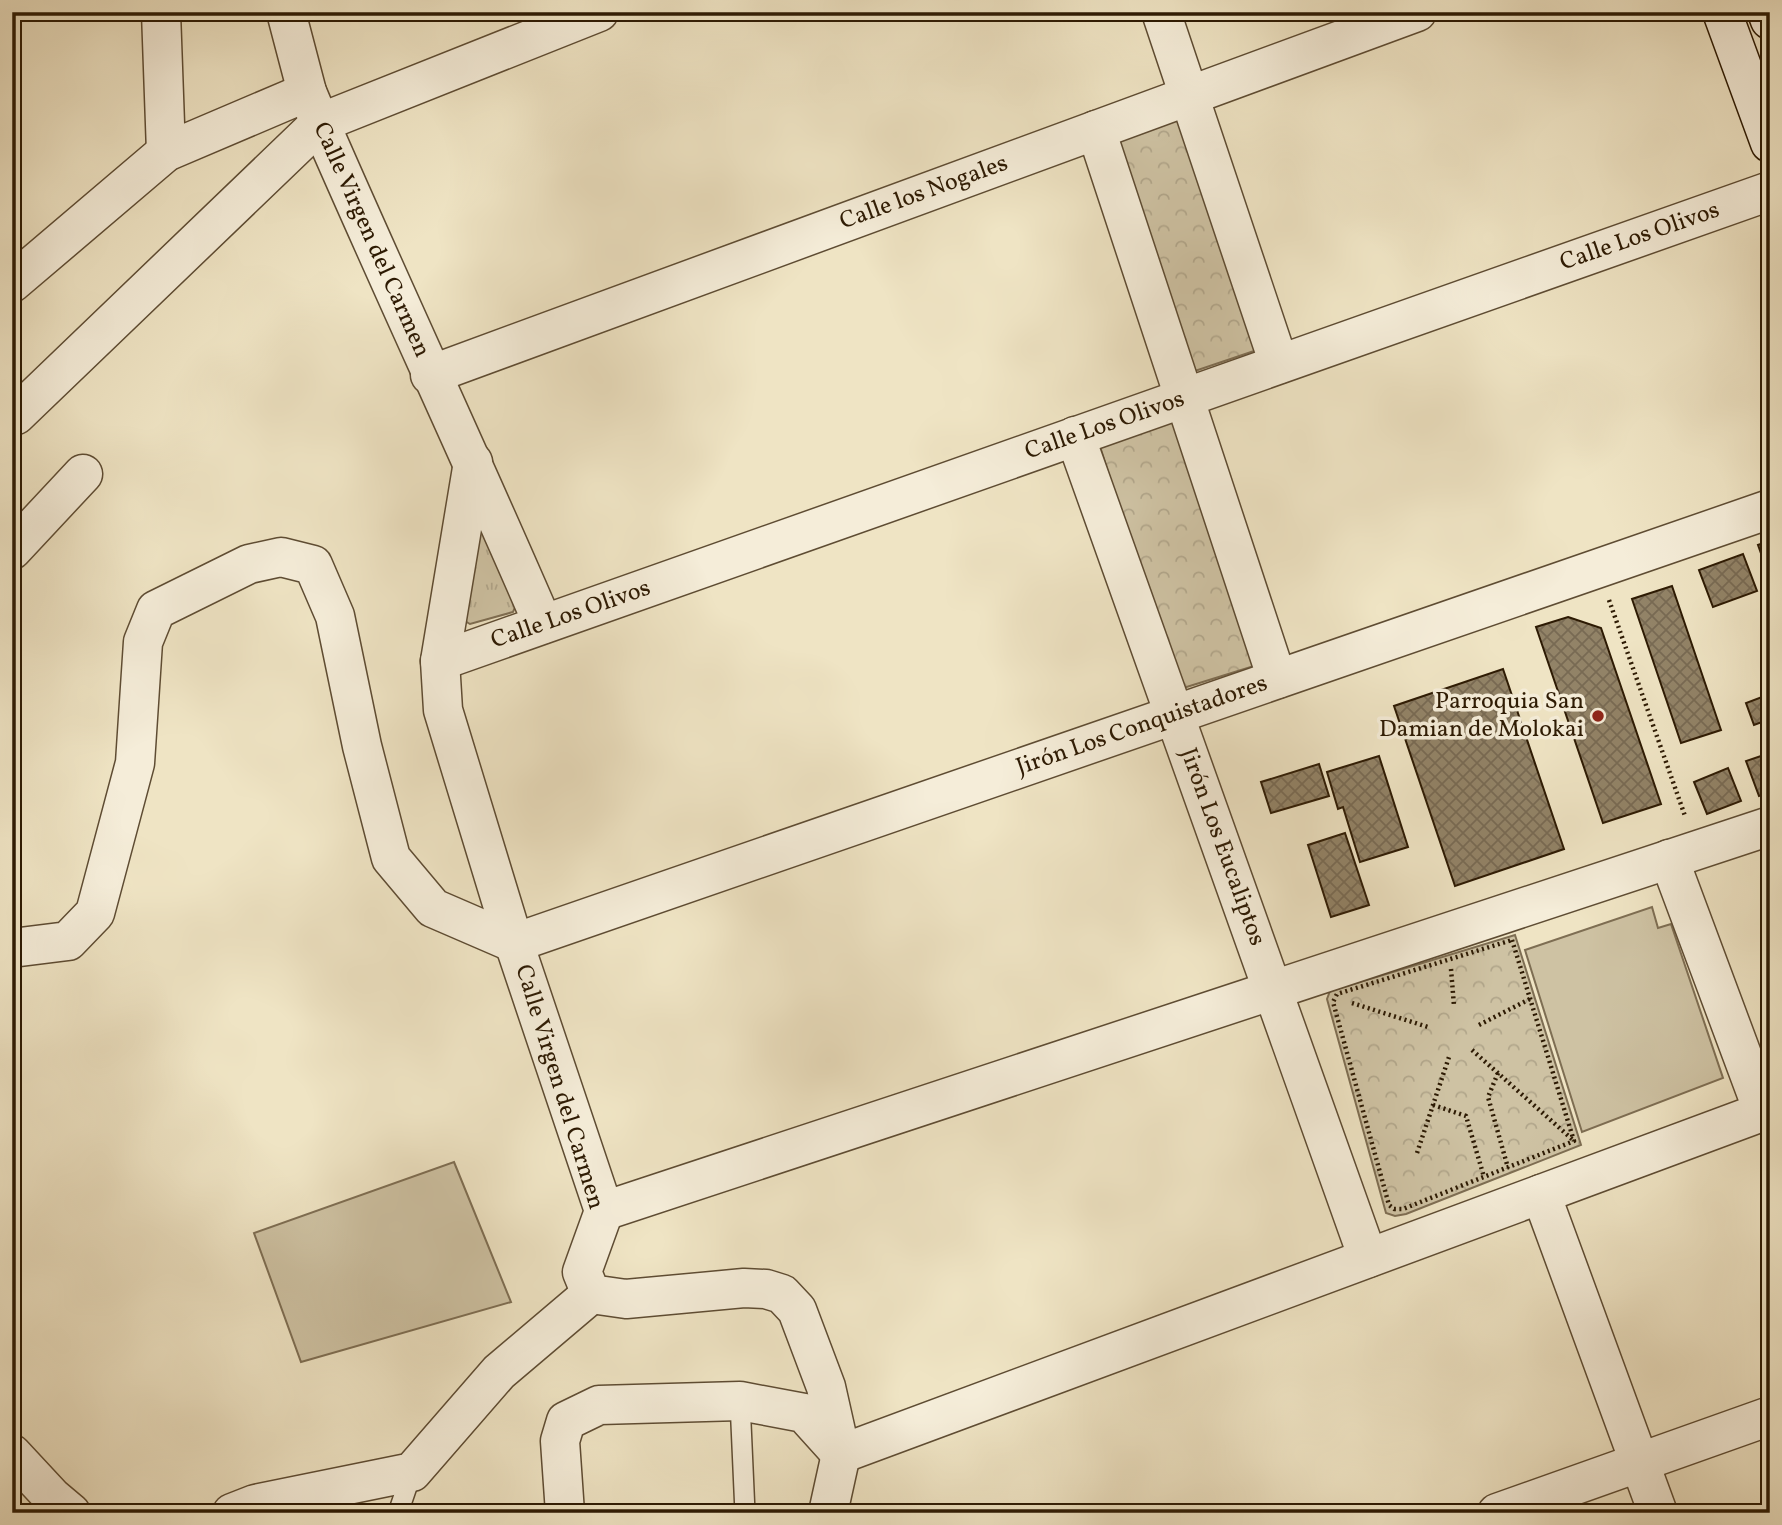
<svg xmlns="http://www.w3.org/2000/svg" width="1782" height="1525" font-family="Vollkorn,serif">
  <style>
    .grass { fill: url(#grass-tufts); stroke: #7e6e53; stroke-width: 2 }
    .park { fill: url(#park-crowns); stroke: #7e6e53; stroke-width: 2 }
    .pitch { fill: #cec2a3; stroke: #7e6e53; stroke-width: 2 }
    .building { fill: url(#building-cross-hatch); stroke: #2d1a03; stroke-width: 2 }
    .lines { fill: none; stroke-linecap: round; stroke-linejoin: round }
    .lane-casing { stroke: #5e4c33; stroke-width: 22 }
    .street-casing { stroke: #5e4c33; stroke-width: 41 }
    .secondary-casing { stroke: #2d1a03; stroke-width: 41 }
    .path { stroke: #2d1a03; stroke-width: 4.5; stroke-dasharray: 2 3.5; stroke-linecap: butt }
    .lane { stroke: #f5edd9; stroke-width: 19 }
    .street { stroke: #f5edd9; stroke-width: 38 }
    .secondary { stroke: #f5edd9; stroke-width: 38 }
    .poi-dot { fill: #8f2418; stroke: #f5edd9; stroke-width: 2.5 }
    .labels { text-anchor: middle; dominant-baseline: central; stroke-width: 7; stroke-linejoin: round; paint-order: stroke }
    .street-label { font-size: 24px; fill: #2d1a03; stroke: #f5edd9 }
    .poi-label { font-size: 24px; fill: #2d1a03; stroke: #f5edd9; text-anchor: end }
  </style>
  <defs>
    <pattern id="grass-tufts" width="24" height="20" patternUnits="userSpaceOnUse" patternTransform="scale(1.75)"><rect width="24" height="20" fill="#cec2a3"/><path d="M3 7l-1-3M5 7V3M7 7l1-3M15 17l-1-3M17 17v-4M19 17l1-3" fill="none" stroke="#b1a68b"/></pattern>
    <pattern id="park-crowns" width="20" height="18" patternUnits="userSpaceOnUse" patternTransform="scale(1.75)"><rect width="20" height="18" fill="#cec2a3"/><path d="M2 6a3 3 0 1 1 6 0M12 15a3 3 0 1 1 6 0" fill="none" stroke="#b1a68b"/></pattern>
    <pattern id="building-cross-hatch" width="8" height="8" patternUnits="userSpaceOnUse" patternTransform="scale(1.75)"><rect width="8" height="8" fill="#928367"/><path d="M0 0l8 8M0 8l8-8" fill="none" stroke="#786a53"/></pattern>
  </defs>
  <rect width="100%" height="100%" fill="#efe4c4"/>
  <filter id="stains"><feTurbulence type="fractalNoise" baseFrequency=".00286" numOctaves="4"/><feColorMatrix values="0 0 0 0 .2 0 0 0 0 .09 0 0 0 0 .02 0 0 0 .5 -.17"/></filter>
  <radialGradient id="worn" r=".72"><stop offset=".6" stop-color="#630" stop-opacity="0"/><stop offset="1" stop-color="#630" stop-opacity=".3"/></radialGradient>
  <!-- grass -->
  <polygon class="grass" points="480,519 516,605 513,612 470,624 465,621"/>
  <!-- park -->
  <g class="park">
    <polygon points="1180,116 1260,349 1195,371 1115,138"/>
    <polygon points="1175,417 1254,666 1177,690 1098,440"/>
    <polygon points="1515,935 1581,1145 1406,1214 1395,1216 1386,1213 1327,999 1330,991"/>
  </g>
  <!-- pitch -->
  <g class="pitch">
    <polygon points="1652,907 1658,928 1671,924 1723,1078 1582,1132 1525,950"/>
    <polygon points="454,1162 511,1302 301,1362 254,1233"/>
  </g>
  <!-- building -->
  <g class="building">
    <polygon points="1770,541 1770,579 1758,545"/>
    <polygon points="1743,554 1757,591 1713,607 1699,570"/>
    <polygon points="1672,586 1721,730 1681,743 1632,599"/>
    <polygon points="1568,617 1601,628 1661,804 1603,823 1536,627"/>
    <polygon points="1503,669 1564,849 1455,886 1394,706"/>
    <polygon points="1770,694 1770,719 1754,725 1746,703"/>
    <polygon points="1770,753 1770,792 1759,796 1746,761"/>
    <polygon points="1379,756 1408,847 1360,862 1343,807 1338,809 1327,772"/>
    <polygon points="1319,764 1329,796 1271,813 1261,782"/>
    <polygon points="1728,768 1741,801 1707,814 1694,782"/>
    <polygon points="1345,833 1369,905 1331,917 1308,845"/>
  </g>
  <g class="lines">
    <defs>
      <g id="lane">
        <polyline points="740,1401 745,1513"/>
        <polyline points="398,1513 412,1472"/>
      </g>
      <g id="street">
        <polyline points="161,12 166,152"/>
        <path d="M 286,12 L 307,92 L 320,123 C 393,291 471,457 543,624"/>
        <polyline points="1161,12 1279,364"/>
        <polyline points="1096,130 1277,679"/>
        <polyline points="12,283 166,152 307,92"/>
        <polyline points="430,375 1417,12"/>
        <polyline points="12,414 16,415 320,123 599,12"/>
        <polyline points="1075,436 1368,1258"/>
        <polyline points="473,462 440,661 443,710 514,943 604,1211 582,1272 591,1294 626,1299 744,1288 766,1289 782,1294 797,1310 826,1387 841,1454 828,1513"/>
        <polyline points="12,550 83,474"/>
        <polyline points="440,661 1770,191"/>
        <polyline points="1669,859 1763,1111"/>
        <polyline points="12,948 68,941 95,913 135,763 143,642 156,610 249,564 281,557 313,565 335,616 362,746 391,858 433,908 514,943 1770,509"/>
        <polyline points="1541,1194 1658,1513"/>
        <polyline points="604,1211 1770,826"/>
        <polyline points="12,1454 52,1497 71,1513"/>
        <polyline points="232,1513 255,1504 412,1472 499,1372 591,1294"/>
        <polyline points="565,1513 560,1441 566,1421 599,1405 740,1401 804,1413 841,1454 1770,1109"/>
        <polyline points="1497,1513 1770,1416"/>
      </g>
      <g id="secondary">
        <polyline points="1722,12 1770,143"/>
        <polyline points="1767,12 1770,20"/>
      </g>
    </defs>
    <!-- lane casing -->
    <use href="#lane" class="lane-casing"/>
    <!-- street casing -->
    <use href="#street" class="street-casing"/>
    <!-- secondary casing -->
    <use href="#secondary" class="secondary-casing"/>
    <!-- path -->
    <g class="path">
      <polyline points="1609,600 1685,816"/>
      <polygon points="1512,940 1574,1141 1403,1209 1394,1209 1389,1205 1333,1002 1337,994"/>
      <polyline points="1451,969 1454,1006"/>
      <polyline points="1352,1003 1428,1027"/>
      <polyline points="1479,1025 1530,999"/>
      <polyline points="1472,1050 1573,1140"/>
      <polyline points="1498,1073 1488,1097 1508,1168"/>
      <polyline points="1433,1105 1466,1116 1484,1177"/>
      <polyline points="1417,1153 1449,1057"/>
    </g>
    <!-- lane -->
    <use href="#lane" class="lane"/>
    <!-- street -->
    <use href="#street" class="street"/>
    <!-- secondary -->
    <use href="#secondary" class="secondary"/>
  </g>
  <!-- markers -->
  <circle class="poi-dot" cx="1598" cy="716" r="7"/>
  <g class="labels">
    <!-- street labels -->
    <g class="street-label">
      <text transform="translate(924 193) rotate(-20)">Calle los Nogales</text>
      <text transform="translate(1640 237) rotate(-19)">Calle Los Olivos</text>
      <text transform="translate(371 240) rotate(66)">Calle Virgen del Carmen</text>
      <text transform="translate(1105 426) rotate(-19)">Calle Los Olivos</text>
      <text transform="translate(571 615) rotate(-19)">Calle Los Olivos</text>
      <text transform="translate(1142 726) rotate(-19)">Jirón Los Conquistadores</text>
      <text transform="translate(1222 847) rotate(70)">Jirón Los Eucaliptos</text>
      <text transform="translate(559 1087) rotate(73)">Calle Virgen del Carmen</text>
    </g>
    <!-- poi labels -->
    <g class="poi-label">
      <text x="1584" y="702">Parroquia San<tspan x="1584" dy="28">Damian de Molokai</tspan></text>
    </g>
  </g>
  <!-- margin -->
  <rect width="1782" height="1525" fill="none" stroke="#efe4c4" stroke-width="42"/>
  <rect x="14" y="14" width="1754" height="1497" fill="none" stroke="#2d1a03" stroke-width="3.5"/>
  <rect x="21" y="21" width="1740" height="1483" fill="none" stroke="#2d1a03" stroke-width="2"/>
  <rect width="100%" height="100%" filter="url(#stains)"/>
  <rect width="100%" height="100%" fill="url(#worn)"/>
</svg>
